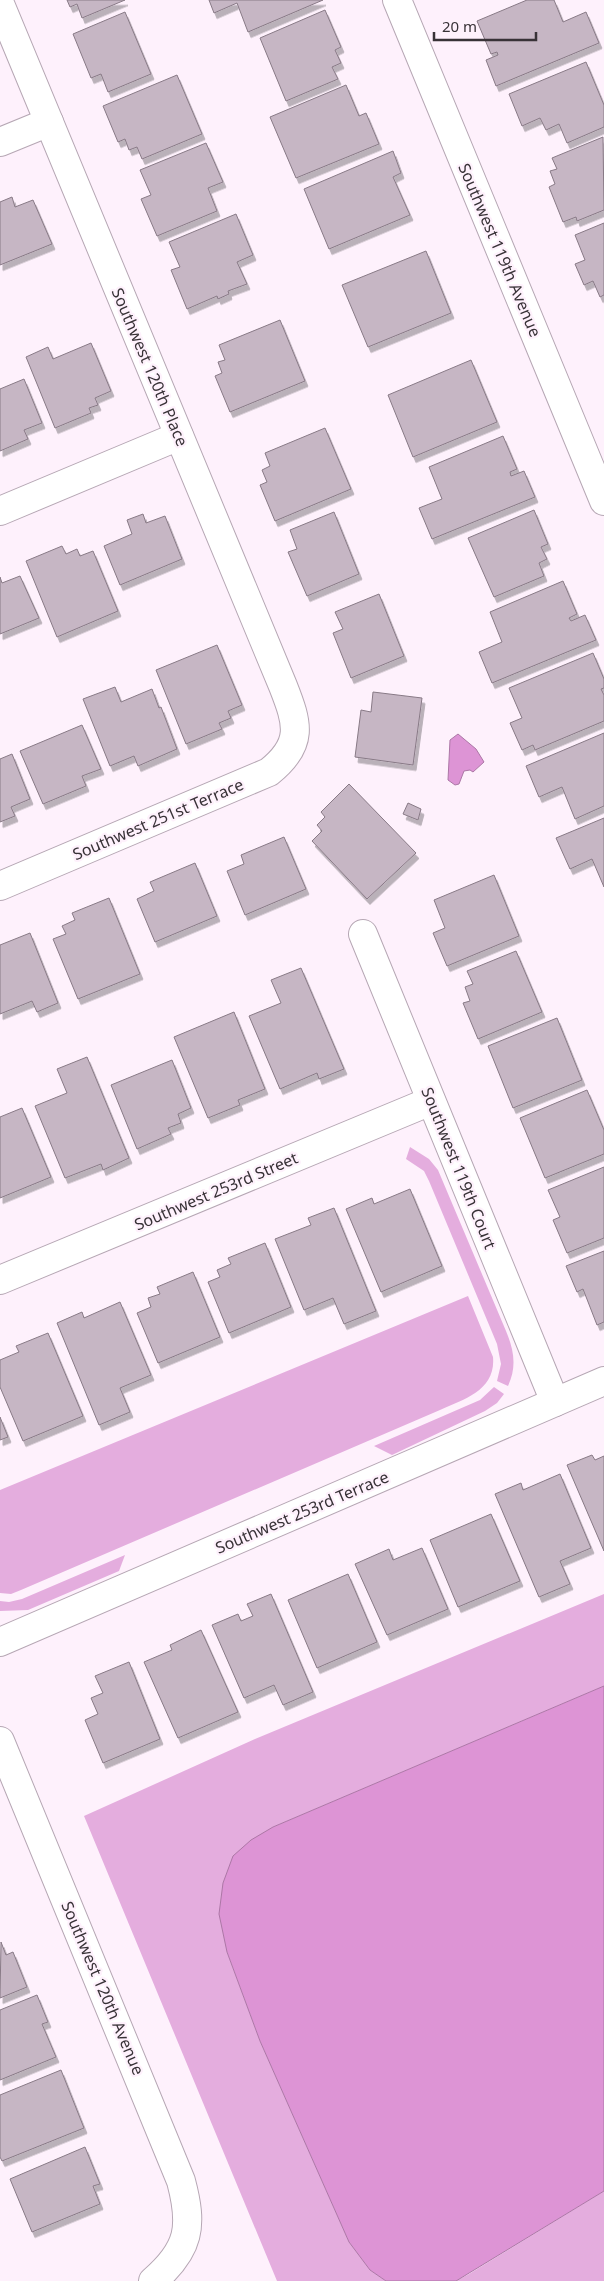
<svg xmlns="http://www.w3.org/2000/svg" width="604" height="2281" font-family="'Noto Sans',sans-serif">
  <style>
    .green { fill: #e4adde }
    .water { fill: #dd94d5; stroke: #ac77a6 }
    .building { fill: #c6b6c4; stroke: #887a86; filter: url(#shadow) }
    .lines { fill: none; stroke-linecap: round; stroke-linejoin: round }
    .minor-casing { stroke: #b6a7b4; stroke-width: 30 }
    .minor { stroke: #fff; stroke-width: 28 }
    .labels { text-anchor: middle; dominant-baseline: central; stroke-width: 4.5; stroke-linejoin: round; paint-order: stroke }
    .street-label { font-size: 16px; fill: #383237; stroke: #fef1fc }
  </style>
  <defs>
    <filter id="shadow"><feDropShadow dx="3" dy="5.5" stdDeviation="0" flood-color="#0004"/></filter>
  </defs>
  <rect width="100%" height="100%" fill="#fef1fc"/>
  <!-- green -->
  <g class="green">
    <path d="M 410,1147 L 429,1159 L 438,1170 L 506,1331 C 514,1350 517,1367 508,1386 L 497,1381 L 501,1364 L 497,1344 L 429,1181 L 424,1171 L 406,1159 Z"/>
    <path d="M 468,1296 L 493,1357 C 496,1390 465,1399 440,1410 L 21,1590 L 11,1594 L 0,1593 L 0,1490 Z"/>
    <polygon points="494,1387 504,1394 497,1403 485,1411 392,1455 374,1446 480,1400"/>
    <polygon points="125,1555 119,1571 28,1610 0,1611 0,1601 9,1602 22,1599"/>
    <polygon points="604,1594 604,1686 273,1827 227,1952 260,2041 349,2242 370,2270 386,2281 277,2281 84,1816 255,1739"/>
    <polygon points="604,2191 604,2281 456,2281 469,2274"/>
  </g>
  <!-- water -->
  <g class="water">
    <polygon points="458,734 476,749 484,762 473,772 470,770 464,771 459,784 455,785 448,780 450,740"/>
    <polygon points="604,1686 604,2191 456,2281 386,2281 370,2270 349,2242 260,2041 227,1952 219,1914 223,1883 233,1856 251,1840 273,1827"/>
  </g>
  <!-- building -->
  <g class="building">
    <polygon points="67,0 125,0 82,18 77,4 70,7"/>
    <polygon points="209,0 323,0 248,32 237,3 214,13"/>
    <polygon points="527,0 554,0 563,22 586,12 599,43 496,86 486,60 498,55 497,52 491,54 477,21"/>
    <polygon points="325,10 341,47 335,50 341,63 332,67 338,79 286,101 260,38"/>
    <polygon points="125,12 151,74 108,92 101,74 91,78 73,34"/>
    <polygon points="586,62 604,105 604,127 567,143 559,124 546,130 540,118 522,126 509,94"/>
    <polygon points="177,75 202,134 142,159 137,147 129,150 125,139 118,142 103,106"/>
    <polygon points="346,85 359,116 366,113 379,144 296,178 270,117"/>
    <polygon points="603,137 604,210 577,221 576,217 563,222 549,187 555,184 550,171 557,169 552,158"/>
    <polygon points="206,143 223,182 208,188 217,211 157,236 141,199 151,195 140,170"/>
    <polygon points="393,151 401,173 393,177 410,215 329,249 304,189"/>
    <polygon points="12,197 15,207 33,200 52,244 0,265 0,202"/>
    <polygon points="236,214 253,255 237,262 247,284 228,291 229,294 218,299 217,296 187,309 171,270 180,267 169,242"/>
    <polygon points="604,223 604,295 600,297 593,281 584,285 575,264 585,260 575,235"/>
    <polygon points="426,251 451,313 368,347 342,285"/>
    <polygon points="280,320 305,381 230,412 215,376 222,373 218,362 225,360 219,345"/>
    <polygon points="91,343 111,391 95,398 98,405 89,408 91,413 55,428 26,357 48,347 53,359"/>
    <polygon points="471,360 497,422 413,457 388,395"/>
    <polygon points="24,379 42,423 24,430 28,439 0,451 0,389"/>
    <polygon points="325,428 351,489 275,521 260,485 267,482 262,470 270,466 265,453"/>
    <polygon points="503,436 517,469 510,472 511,476 524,471 535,497 432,539 419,508 442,499 429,467"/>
    <polygon points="534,510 548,544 541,547 547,559 539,563 544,576 494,597 468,538"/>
    <polygon points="334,512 359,574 307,596 288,552 297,549 290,530"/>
    <polygon points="143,514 146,523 165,516 182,559 120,585 104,546 132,534 127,520"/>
    <polygon points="62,546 66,554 77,549 80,556 93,551 118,611 57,637 26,561"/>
    <polygon points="20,576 39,618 0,634 0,577 2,583"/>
    <polygon points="563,581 577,614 569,618 571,621 585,615 596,640 492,683 479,652 502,642 490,612"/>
    <polygon points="379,594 404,656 351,678 333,633 343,629 335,612"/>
    <polygon points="217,645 242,705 228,711 231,718 219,723 222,729 186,744 156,670"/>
    <polygon points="593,653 604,679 604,688 601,689 604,695 604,721 535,750 533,745 522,750 510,723 522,718 509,688"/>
    <polygon points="115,687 121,702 152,689 159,708 161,707 177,749 138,766 134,756 110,766 83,699"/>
    <polygon points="373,692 422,698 413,765 355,757 361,710 371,712"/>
    <polygon points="82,725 101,769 82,776 86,786 43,804 20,751"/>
    <polygon points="604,733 604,806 575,819 562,787 539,797 526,766"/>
    <polygon points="12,754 30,799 11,807 15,816 0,822 0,759"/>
    <polygon points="349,784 416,853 367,899 312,841 322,831 317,825 325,817 321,812"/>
    <polygon points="408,803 421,809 418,820 403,814"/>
    <polygon points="604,818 604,887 592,859 570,869 556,838"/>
    <polygon points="284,837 306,889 245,915 227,871 244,864 241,855"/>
    <polygon points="195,863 217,916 155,942 137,899 154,891 150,882"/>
    <polygon points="494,875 519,936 447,966 433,933 445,928 434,900"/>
    <polygon points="109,898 140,974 78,999 53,939 66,934 62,926 75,920 72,913"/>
    <polygon points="30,933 58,1003 37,1012 32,1001 0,1014 0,945"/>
    <polygon points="516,951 542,1012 478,1039 463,1003 470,1001 465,987 473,984 467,971"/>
    <polygon points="301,968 344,1069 319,1079 317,1073 280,1089 249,1016 281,1003 271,980"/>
    <polygon points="234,1012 265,1089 238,1100 240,1105 208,1118 174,1037"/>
    <polygon points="557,1018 582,1080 513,1108 488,1046"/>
    <polygon points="87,1057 129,1158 103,1170 101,1164 65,1178 35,1106 67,1093 57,1069"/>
    <polygon points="172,1060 191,1108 178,1114 181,1123 168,1128 171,1134 137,1149 111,1085"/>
    <polygon points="587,1090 604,1130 604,1154 545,1178 520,1118"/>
    <polygon points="22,1108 51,1177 0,1198 0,1117"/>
    <polygon points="604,1167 604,1238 567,1253 553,1220 560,1217 548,1190"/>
    <polygon points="410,1189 442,1266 381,1292 346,1209 372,1198 374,1204"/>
    <polygon points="334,1208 376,1311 344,1324 333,1298 304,1310 275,1239 311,1225 308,1218"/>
    <polygon points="265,1243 291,1307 229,1333 208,1282 220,1277 217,1270 231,1264 228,1258"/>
    <polygon points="604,1251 604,1322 597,1325 583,1289 577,1292 566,1266"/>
    <polygon points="193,1272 220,1337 158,1363 137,1313 151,1307 148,1298 160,1294 157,1287"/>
    <polygon points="120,1302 151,1375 120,1388 130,1412 99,1425 57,1323 82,1312 84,1318"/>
    <polygon points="48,1333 83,1416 23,1441 0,1387 0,1360 19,1352 16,1346"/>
    <polygon points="0,1417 8,1437 0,1440"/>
    <polygon points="592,1455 595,1460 604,1456 604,1551 567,1465"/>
    <polygon points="560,1474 591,1548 560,1561 570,1584 539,1597 495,1494 521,1483 523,1490"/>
    <polygon points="491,1514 520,1581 458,1607 430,1540"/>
    <polygon points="422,1548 448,1609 387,1635 355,1564 389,1549 393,1560"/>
    <polygon points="348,1574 377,1642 317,1668 288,1600"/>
    <polygon points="271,1594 313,1692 283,1705 274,1685 244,1698 212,1625 238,1614 241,1621 253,1616 247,1604"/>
    <polygon points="201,1630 238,1712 178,1738 144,1662 172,1650 170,1645"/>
    <polygon points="129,1662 160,1739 103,1763 85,1720 98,1714 91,1698 103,1693 95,1676"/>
    <polygon points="1,1942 6,1955 13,1952 27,1987 0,1998"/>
    <polygon points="37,1995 48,2022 42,2024 56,2057 0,2080 0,2010"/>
    <polygon points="61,2070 84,2128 2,2161 0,2157 0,2095"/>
    <polygon points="85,2147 100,2184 93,2186 100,2204 32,2232 10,2179"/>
  </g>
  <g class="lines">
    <defs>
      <g id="minor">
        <polyline points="397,0 604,501"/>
        <path d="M 0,4 L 283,686 C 298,724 304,744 269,772 L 0,886"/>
        <polyline points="0,142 49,122"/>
        <polyline points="0,511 179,436"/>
        <polyline points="363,934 555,1402"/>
        <polyline points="0,1280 431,1101"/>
        <polyline points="0,1642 604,1381"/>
        <path d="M 0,1741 L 181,2181 C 193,2226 190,2249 153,2281"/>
      </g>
    </defs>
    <!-- minor casing -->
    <use href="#minor" class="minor-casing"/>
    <!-- minor -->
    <use href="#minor" class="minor"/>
  </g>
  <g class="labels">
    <!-- street labels -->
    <g class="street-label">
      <text transform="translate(500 250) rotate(67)">Southwest 119th Avenue</text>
      <text transform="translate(150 367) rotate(67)">Southwest 120th Place</text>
      <text transform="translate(158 819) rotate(-23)">Southwest 251st Terrace</text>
      <text transform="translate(459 1168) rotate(68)">Southwest 119th Court</text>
      <text transform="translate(216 1191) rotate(-23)">Southwest 253rd Street</text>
      <text transform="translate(302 1512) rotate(-23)">Southwest 253rd Terrace</text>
      <text transform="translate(103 1988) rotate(67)">Southwest 120th Avenue</text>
    </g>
  </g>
  <!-- scale -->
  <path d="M434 32v8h102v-8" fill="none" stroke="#383237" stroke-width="2.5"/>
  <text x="442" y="32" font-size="15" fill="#383237" stroke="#fef1fc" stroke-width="4" paint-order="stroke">20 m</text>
</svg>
